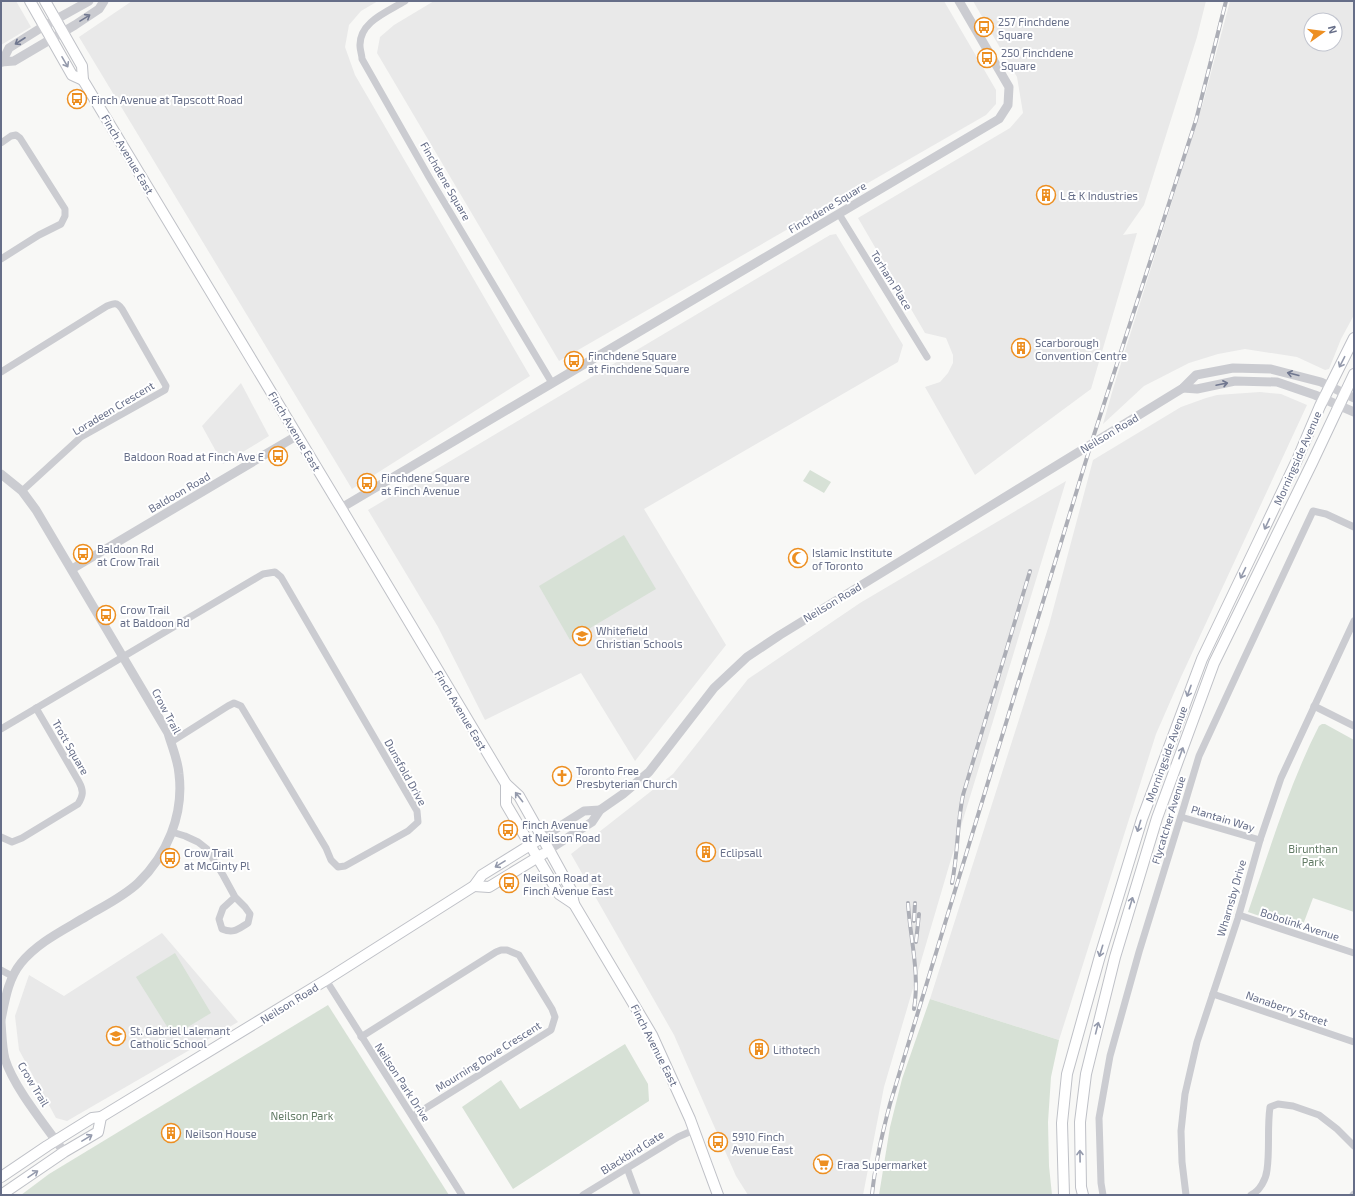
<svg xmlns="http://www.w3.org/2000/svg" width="1355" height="1196" font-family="'Exo 2',sans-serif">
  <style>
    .built { fill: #e9e9e9; fill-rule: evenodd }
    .green { fill: #d7e1d6 }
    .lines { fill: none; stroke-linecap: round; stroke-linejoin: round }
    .secondary-casing { stroke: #bfc1c7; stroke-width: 12 }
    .minor { stroke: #cbccd1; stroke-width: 7 }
    .tertiary { stroke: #cbccd1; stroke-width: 9 }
    .secondary { stroke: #fff; stroke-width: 10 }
    .rail-casing { stroke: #acaeb6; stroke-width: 4 }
    .rail { stroke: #fff; stroke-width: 2.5; stroke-dasharray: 8; stroke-linecap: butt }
    .oneway { stroke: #70778f }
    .oneway2 { stroke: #949aac }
    .labels { text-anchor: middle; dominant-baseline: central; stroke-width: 4; stroke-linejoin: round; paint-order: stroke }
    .poi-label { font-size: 11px; fill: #666e88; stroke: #fff; text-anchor: start }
    .street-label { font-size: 11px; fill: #666e88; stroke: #fff }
    .park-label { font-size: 11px; fill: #617a64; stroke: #fff }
  </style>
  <rect width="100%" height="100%" fill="#f8f8f6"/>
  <!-- built -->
  <g class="built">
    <polygon points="1,1 16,1 31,27 1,45"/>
    <polygon points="132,1 378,1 361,11 349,25 345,47 355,75 530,376 352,489 79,37"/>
    <polygon points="434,1 944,1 996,90 996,104 986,115 559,361 377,53 380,37 394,25"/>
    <polygon points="973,1 1206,1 1197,37 1144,205 1123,235 1137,233 1091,389 975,475 925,387 940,382 948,373 953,363 953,355 946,338 925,333 858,218 1010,128 1023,113 1017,77"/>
    <path d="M 1230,1 L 1354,1 L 1354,315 L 1341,339 L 1329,369 L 1325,370 L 1297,357 L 1245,349 L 1218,354 L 1189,363 L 1144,386 L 1103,424 L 1113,389 L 1203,103 ZM 1311,20 L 1335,20 L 1335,44 L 1311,44 Z"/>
    <polygon points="836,234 903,345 898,362 644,509 726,645 635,761 581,673 485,720 438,627 368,510 830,235"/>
    <polygon points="241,383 269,436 223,464 202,426"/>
    <polygon points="1260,392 1281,394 1307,405 1181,677 1156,734 1059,1040 930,999 1049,625 1093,460 1181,407 1206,398 1217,395"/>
    <polygon points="1066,481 949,866 884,1087 863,1195 748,1195 736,1176 674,1035 571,854 673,774 748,679 860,603"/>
    <polygon points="162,933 238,1022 67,1121 56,1118 19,1050 15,1016 29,975 64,996"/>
  </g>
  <!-- green -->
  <g class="green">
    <polygon points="810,470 831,482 824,493 803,481"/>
    <polygon points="624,535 656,589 570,640 539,586"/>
    <path d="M 1322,724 L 1325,724 L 1354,740 L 1354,912 L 1313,898 L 1301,930 L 1248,912 C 1270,849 1289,785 1319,726 Z"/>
    <polygon points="175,953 211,1013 173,1036 136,977"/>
    <polygon points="930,999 1059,1040 1051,1077 1048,1122 1049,1166 1052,1195 879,1195 890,1127 902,1079"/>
    <polygon points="328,1005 449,1195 21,1195 49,1174"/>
    <polygon points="625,1044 648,1084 649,1101 513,1189 462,1107 501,1080 520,1109"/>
  </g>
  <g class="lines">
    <defs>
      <g id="secondary">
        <polyline points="30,1 72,75 83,80"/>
        <polyline points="45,1 82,66 83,80 341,508 506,784 519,796 537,828 571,890 574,904 652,1035 690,1119 718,1195"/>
        <polyline points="506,784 506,804 559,894 574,904"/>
        <polyline points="474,886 489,887 543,854"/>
        <polyline points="1,1177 47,1146 92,1118 101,1117 326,980 474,886 482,875 543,837"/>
        <polyline points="1,1195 64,1152 98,1132 101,1117"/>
        <polyline points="1064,1195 1062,1123 1067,1074 1100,956 1142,819 1202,659 1260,538 1297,460 1320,406 1354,338"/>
        <polyline points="1083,1195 1081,1187 1080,1122 1086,1074 1115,957 1157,818 1214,663 1312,463 1354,374"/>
      </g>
    </defs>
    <!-- secondary casing -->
    <use href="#secondary" class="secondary-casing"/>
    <!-- minor -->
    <g class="minor">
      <path d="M 405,1 C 387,12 359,22 360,46 C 360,50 362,55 362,59 L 429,177 L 552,383"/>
      <polyline points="1,143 11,136 16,135 20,138 65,209 65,216 61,224 39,235 1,259"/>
      <polyline points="839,214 927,357"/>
      <path d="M 1,372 L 107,306 C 114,303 117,302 122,309 L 166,386 L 165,390 L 81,437 L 22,491"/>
      <polyline points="1314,706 1354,726"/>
      <polyline points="1,729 263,574 275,572 281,577 417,811 418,822 408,831 345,866 338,867 331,860 326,848 241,706 234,703 228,706 171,742"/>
      <polyline points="1181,817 1260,840"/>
      <path d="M 172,832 L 185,836 L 198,842 L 207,849 L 223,875 L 235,897 L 245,907 L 250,914 L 248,923 C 238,929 234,934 222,929 L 219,919 L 223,908 L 235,897"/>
      <path d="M 1,837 L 12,842 L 22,838 L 78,804 C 83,796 84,791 79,782 L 36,708"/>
      <polyline points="1239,915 1354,953"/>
      <polyline points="1,970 12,976"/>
      <polyline points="326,980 462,1195"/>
      <polyline points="1213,994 1354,1042"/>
      <polyline points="361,1037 496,952 501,950 507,950 519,955 552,1009 555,1017 551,1030 413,1116"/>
      <polyline points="627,1168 637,1195"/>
      <polyline points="583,1195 678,1137 694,1130"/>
      <polyline points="1103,1195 1101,1183 1099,1118 1110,1056 1139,952 1184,806 1199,756 1242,663 1313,511 1326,514 1354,527"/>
      <polyline points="1186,1195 1182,1162 1181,1131 1185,1094 1197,1042 1238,918 1260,840 1281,778 1354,621"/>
      <path d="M 1251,1195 C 1260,1191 1266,1179 1267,1170 C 1270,1149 1267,1128 1270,1107 L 1278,1104 L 1293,1106 L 1319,1115 L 1337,1129 L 1354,1146"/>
      <polyline points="1353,1195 1354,1194"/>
    </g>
    <!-- tertiary -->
    <g class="tertiary">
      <polyline points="1,62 14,61 75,25 99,9 104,1"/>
      <polyline points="2,62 9,48 44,26 89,1"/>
      <polyline points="1183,388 1197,389 1235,381 1277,382 1315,395 1354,412"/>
      <path d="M 1,474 L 22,491 L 36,510 L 168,733 C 172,747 178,760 179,774 C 184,815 167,855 138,883 C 123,897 104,906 87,916 C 64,930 38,942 21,963 C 8,979 5,1000 1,1020"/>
      <polyline points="341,508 999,119 1008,105 1009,87 959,1"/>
      <polyline points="72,569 298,435"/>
      <polyline points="543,837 584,811 600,810"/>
      <polyline points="550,849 592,822 600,810 623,794 649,772 714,688 747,657 780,635 1183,388 1196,375 1233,368 1271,369 1321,382 1354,398"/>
      <path d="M 1,1022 C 2,1034 2,1047 5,1059 C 14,1088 46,1126 64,1152"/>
    </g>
    <!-- secondary -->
    <use href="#secondary" class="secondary"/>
    <defs>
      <g id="rail">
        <path d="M 952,883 C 958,854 957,824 963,795 L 1030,571"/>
        <path d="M 908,903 C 910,938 920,973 914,1009"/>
        <polyline points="914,921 915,903"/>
        <polyline points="916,942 919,914"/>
        <path d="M 872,1195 C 875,1164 882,1134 890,1104 L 1091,444 L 1196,120 L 1226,1"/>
      </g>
    </defs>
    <!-- rail casing -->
    <use href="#rail" class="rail-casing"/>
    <!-- rail -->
    <use href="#rail" class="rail"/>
  </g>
  <!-- one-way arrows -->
  <defs><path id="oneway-shaft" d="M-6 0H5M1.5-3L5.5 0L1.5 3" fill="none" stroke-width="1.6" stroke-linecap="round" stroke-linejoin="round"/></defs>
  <g class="oneway">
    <use href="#oneway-shaft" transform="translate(85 18) rotate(-32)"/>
    <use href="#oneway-shaft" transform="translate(20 41) rotate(147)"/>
    <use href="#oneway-shaft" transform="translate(1293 374) rotate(-166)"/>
    <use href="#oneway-shaft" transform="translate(1222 384) rotate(-12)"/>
  </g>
  <g class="oneway2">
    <use href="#oneway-shaft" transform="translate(65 62) rotate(60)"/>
    <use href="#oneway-shaft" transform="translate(1342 362) rotate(117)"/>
    <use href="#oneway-shaft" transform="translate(1267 524) rotate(115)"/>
    <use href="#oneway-shaft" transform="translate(1243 573) rotate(116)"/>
    <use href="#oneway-shaft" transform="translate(1189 691) rotate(110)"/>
    <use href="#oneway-shaft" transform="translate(1181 753) rotate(-70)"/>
    <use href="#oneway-shaft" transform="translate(519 797) rotate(-128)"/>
    <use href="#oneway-shaft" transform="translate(1139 826) rotate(107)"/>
    <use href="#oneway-shaft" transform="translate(500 864) rotate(148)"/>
    <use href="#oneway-shaft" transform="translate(1131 903) rotate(-73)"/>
    <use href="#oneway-shaft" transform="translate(1101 951) rotate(107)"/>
    <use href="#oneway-shaft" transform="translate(1097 1028) rotate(-76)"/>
    <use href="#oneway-shaft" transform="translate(87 1138) rotate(-31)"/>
    <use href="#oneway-shaft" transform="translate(1080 1156) rotate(-91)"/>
    <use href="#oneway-shaft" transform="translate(33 1174) rotate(-34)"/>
  </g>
  <!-- icons -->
  <defs>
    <symbol id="bus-ring" viewBox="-11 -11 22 22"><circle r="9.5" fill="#fff" stroke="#ed8f21" stroke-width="1.5"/><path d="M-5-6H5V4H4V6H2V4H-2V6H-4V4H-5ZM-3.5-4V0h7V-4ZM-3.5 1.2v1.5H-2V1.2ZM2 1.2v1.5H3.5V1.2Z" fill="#ed8f21"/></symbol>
    <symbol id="building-ring" viewBox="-11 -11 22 22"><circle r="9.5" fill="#fff" stroke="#ed8f21" stroke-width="1.5"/><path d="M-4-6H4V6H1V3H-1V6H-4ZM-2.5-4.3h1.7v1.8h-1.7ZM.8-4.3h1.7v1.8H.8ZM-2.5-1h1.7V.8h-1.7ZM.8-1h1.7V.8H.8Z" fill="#ed8f21"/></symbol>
    <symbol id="mosque-ring" viewBox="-11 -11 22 22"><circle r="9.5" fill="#fff" stroke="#ed8f21" stroke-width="1.5"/><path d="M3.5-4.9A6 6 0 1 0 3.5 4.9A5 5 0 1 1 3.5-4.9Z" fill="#ed8f21"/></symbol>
    <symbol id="school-ring" viewBox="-11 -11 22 22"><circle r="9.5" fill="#fff" stroke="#ed8f21" stroke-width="1.5"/><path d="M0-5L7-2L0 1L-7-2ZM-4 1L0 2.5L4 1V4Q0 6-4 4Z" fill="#ed8f21"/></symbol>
    <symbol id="church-ring" viewBox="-11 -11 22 22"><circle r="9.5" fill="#fff" stroke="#ed8f21" stroke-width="1.5"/><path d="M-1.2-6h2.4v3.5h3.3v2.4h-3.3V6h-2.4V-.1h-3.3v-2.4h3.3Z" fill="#ed8f21"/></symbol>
    <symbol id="supermarket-ring" viewBox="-11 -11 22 22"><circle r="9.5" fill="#fff" stroke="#ed8f21" stroke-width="1.5"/><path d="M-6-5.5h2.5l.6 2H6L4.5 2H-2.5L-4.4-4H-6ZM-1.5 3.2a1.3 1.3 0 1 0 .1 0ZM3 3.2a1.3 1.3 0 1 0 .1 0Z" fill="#ed8f21"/></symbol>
  </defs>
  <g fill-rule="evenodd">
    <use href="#bus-ring" x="973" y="16" width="22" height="22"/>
    <use href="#bus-ring" x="976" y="47" width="22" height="22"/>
    <use href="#bus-ring" x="66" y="88" width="22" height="22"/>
    <use href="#building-ring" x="1035" y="184" width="22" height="22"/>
    <use href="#building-ring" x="1010" y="337" width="22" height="22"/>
    <use href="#bus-ring" x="563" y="350" width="22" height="22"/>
    <use href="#bus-ring" x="267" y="445" width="22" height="22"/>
    <use href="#bus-ring" x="356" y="472" width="22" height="22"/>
    <use href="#bus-ring" x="72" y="543" width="22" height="22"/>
    <use href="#mosque-ring" x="787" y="547" width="22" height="22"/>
    <use href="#bus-ring" x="95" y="604" width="22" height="22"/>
    <use href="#school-ring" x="571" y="625" width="22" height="22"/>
    <use href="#church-ring" x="551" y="765" width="22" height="22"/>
    <use href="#bus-ring" x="497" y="819" width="22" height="22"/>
    <use href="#building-ring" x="695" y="841" width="22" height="22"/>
    <use href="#bus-ring" x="159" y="847" width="22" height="22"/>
    <use href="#bus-ring" x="498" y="872" width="22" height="22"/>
    <use href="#school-ring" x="105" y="1025" width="22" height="22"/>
    <use href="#building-ring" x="748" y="1038" width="22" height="22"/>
    <use href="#building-ring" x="160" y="1122" width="22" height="22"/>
    <use href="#bus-ring" x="707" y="1131" width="22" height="22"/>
    <use href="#supermarket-ring" x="812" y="1153" width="22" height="22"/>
  </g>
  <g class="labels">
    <!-- poi labels -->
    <g class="poi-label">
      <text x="998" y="21">257 Finchdene<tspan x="998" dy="13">Square</tspan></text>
      <text x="1001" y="52">250 Finchdene<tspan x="1001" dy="13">Square</tspan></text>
      <text x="91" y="99">Finch Avenue at Tapscott Road</text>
      <text x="1060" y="195">L &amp; K Industries</text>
      <text x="1035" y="342">Scarborough<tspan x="1035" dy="13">Convention Centre</tspan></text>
      <text x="588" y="355">Finchdene Square<tspan x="588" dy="13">at Finchdene Square</tspan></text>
      <text x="264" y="456" text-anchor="end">Baldoon Road at Finch Ave E</text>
      <text x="381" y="477">Finchdene Square<tspan x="381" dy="13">at Finch Avenue</tspan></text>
      <text x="97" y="548">Baldoon Rd<tspan x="97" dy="13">at Crow Trail</tspan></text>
      <text x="812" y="552">Islamic Institute<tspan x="812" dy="13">of Toronto</tspan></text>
      <text x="120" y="609">Crow Trail<tspan x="120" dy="13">at Baldoon Rd</tspan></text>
      <text x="596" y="630">Whitefield<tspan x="596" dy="13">Christian Schools</tspan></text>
      <text x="576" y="770">Toronto Free<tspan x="576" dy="13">Presbyterian Church</tspan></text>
      <text x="522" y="824">Finch Avenue<tspan x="522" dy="13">at Neilson Road</tspan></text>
      <text x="184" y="852">Crow Trail<tspan x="184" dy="13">at McGinty Pl</tspan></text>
      <text x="720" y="852">Eclipsall</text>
      <text x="523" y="877">Neilson Road at<tspan x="523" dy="13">Finch Avenue East</tspan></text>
      <text x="130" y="1030">St. Gabriel Lalemant<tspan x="130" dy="13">Catholic School</tspan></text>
      <text x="773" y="1049">Lithotech</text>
      <text x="185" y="1133">Neilson House</text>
      <text x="732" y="1136">5910 Finch<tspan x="732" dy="13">Avenue East</tspan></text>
      <text x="837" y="1164">Eraa Supermarket</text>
    </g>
    <!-- street labels -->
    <g class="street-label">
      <text transform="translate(128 154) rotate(59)">Finch Avenue East</text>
      <text transform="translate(446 181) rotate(60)">Finchdene Square</text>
      <text transform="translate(827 207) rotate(-31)">Finchdene Square</text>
      <text transform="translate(892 280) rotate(58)">Torham Place</text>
      <text transform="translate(113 408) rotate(-31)">Loradeen Crescent</text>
      <text transform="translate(295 431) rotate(59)">Finch Avenue East</text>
      <text transform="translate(1109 433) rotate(-31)">Neilson Road</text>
      <text transform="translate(1297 458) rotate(-66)">Morningside Avenue</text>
      <text transform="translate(179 492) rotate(-30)">Baldoon Road</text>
      <text transform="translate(832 602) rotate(-31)">Neilson Road</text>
      <text transform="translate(461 710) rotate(59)">Finch Avenue East</text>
      <text transform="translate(167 711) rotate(62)">Crow Trail</text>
      <text transform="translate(71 747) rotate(60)">Trott Square</text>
      <text transform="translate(1166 754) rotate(-70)">Morningside Avenue</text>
      <text transform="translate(406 772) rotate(61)">Dunsfold Drive</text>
      <text transform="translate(1223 818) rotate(17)">Plantain Way</text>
      <text transform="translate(1168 820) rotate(-73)">Flycatcher Avenue</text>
      <text transform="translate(1231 898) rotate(-74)">Wharnsby Drive</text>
      <text transform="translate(1300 924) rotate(18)">Bobolink Avenue</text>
      <text transform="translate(289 1003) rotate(-32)">Neilson Road</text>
      <text transform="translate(1287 1008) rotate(19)">Nanaberry Street</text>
      <text transform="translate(655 1045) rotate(63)">Finch Avenue East</text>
      <text transform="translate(488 1056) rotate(-32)">Mourning Dove Crescent</text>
      <text transform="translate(403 1082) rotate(57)">Neilson Park Drive</text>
      <text transform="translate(34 1084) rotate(59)">Crow Trail</text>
      <text transform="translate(632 1152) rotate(-32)">Blackbird Gate</text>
    </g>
    <!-- park labels -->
    <g class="park-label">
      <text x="1313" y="848">Birunthan<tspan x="1313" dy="13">Park</tspan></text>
      <text x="302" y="1115">Neilson Park</text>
    </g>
  </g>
  <!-- border -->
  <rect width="1355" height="1196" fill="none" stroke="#666e88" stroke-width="4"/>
  <!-- north arrow -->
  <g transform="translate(1323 32) rotate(76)"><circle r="19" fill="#ffffff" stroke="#c2c5cf"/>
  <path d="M0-3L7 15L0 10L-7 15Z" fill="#ed8f21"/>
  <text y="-6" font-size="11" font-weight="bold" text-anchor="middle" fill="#666e88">N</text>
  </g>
</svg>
